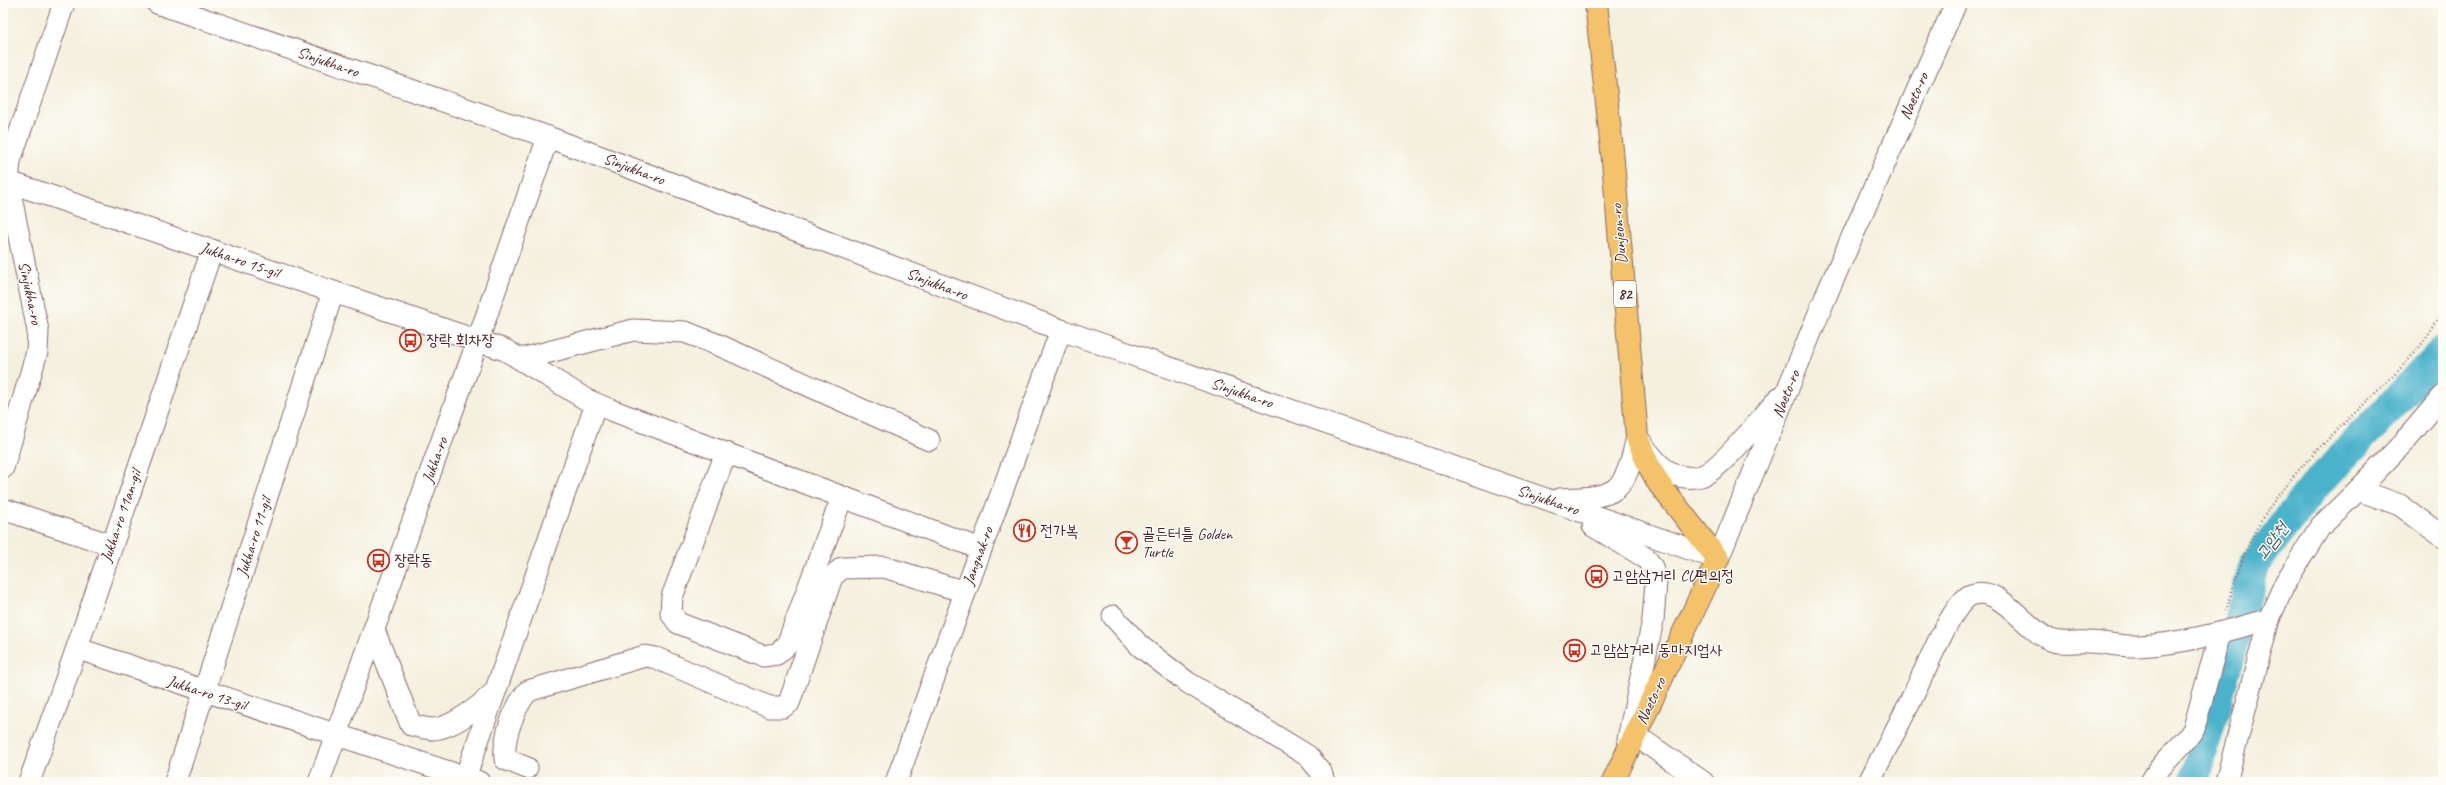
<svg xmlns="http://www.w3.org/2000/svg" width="2446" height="785" font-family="Caveat,'Poor Story',sans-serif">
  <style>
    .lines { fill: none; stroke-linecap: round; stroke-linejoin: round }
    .river { stroke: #4cb2cb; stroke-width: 31 }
    .minor-casing { stroke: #86686a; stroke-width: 23 }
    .major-casing { stroke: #86686a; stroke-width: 24 }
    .path { stroke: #86686a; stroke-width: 2.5; stroke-dasharray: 1 3; stroke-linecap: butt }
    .minor { stroke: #fff; stroke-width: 21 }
    .major { stroke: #f3c26a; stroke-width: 22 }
    .labels { text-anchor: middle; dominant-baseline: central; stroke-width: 3; stroke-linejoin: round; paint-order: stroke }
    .shield { fill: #fdfcf7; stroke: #806168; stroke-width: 1 }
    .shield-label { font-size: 15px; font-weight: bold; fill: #4a1f2b }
    .street-label { font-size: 16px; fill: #4a1f2b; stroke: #fdfcf7 }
    .poi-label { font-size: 16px; fill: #4a1f2b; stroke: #fdfcf7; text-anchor: start }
    .water-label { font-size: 17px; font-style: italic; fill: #4b5a6b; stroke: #fdfcf7 }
  </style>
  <rect width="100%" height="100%" fill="#fdfcf7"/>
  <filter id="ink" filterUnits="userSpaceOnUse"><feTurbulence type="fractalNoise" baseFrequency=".025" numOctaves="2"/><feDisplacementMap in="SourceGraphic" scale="8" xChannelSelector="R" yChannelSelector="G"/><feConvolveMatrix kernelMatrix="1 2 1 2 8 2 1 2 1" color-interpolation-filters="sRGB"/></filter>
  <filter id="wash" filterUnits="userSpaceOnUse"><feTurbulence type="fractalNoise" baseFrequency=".012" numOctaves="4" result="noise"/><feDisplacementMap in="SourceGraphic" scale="16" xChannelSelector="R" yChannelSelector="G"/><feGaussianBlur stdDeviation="0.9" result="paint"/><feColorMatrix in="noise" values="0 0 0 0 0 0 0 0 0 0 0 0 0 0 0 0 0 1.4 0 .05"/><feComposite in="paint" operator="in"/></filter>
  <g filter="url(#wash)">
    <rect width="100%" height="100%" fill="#f4f0de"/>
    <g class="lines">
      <!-- river -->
      <polyline class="river" points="2194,782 2255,563 2314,487 2443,351"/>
    </g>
  </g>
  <g filter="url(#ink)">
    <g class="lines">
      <defs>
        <g id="minor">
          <polyline points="157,3 548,137 1061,330 1718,559 1828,291 1956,3"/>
          <polyline points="3,180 505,350 587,400 611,410 981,549"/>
          <polyline points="522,359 633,330 685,332 721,346 929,440"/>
          <polyline points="726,453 672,597 671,613 678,623 763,656 777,654 787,645 842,497"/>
          <polyline points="3,468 37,352 38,331 8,182 10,161 64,3"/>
          <polyline points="2358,490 2403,443 2443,396"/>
          <path d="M 1559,499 C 1618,497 1624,495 1637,437 C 1646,448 1655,464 1668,471 C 1677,477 1690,479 1701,476 C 1721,470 1763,416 1779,398"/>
          <polyline points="3,509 111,545"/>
          <polyline points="1593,526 1646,558 1652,567 1656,582 1653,620 1628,739"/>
          <polyline points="1113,616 1140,646 1187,682 1308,756 1321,772 1324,782"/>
          <path d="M 374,630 L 411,725 C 417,726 426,729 433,729 C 452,728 481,706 494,692"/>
          <polyline points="79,649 479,782"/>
          <polyline points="1635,735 1703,782"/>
          <path d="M 527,768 L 505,759 C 503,738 514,707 528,691 L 645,656 L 656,658 L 769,707 L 783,707 L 789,703 L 832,577 L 842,568 L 884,567 L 965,592"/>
          <polyline points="465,778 596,404"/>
          <path d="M 29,782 C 94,606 151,428 212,250"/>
          <polyline points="175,782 333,292"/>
          <polyline points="319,782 478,340 548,137"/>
          <polyline points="896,782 1061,330"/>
          <path d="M 1869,782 C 1882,756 1896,730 1909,704 C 1920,683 1951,603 1971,595 C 2001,583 2027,634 2054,641 C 2065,644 2077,641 2088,642 C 2105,642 2121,647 2139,646 C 2182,644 2227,631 2269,619"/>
          <path d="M 2151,782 C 2161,761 2183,748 2194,728 L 2220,633"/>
          <polyline points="2226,782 2269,619 2285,583 2320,527 2358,490 2400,505 2443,537"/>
        </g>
        <polyline id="major" points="1596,3 1612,150 1637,437 1648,464 1659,484 1718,559 1613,782"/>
      </defs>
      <!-- minor casing -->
      <use href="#minor" class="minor-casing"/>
      <!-- major casing -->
      <use href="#major" class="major-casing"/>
      <!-- path -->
      <path class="path" d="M 2226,611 C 2234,584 2243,553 2257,528 C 2283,481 2324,443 2362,406 C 2392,376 2426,348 2443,309"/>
      <!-- minor -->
      <use href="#minor" class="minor"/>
      <!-- major -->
      <use href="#major" class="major"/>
    </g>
  </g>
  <!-- icons -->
  <defs>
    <symbol id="bus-ring" viewBox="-11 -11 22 22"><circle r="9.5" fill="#fdfcf7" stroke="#c8321e" stroke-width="1.5"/><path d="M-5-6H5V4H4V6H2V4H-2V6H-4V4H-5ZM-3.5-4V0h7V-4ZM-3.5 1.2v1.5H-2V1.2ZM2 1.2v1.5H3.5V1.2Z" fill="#c8321e"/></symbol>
    <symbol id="restaurant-ring" viewBox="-11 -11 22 22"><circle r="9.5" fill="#fdfcf7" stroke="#c8321e" stroke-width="1.5"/><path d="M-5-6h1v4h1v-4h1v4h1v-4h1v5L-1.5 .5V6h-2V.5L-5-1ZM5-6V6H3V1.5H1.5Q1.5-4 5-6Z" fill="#c8321e"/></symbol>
    <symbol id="bar-ring" viewBox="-11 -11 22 22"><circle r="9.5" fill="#fdfcf7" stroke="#c8321e" stroke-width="1.5"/><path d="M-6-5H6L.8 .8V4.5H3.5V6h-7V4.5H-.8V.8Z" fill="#c8321e"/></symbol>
  </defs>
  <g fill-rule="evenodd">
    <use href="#bus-ring" x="398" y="328" width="25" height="25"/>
    <use href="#restaurant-ring" x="1012" y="518" width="25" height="25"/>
    <use href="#bar-ring" x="1114" y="530" width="25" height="25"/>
    <use href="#bus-ring" x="366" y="548" width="25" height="25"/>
    <use href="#bus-ring" x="1584" y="564" width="25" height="25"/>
    <use href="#bus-ring" x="1562" y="638" width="25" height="25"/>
  </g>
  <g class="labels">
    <!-- shield labels -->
    <rect class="shield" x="1614" y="281" width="22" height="26" rx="3"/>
    <g class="shield-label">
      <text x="1625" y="294">82</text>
    </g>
    <!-- street labels -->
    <g class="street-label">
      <text transform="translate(328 62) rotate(19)">Sinjukha-ro</text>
      <text transform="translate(1914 96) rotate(-66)">Naeto-ro</text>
      <text transform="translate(634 169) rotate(21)">Sinjukha-ro</text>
      <text transform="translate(1619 234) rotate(-95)">Dunjeon-ro</text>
      <text transform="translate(240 260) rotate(19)">Jukha-ro 15-gil</text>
      <text transform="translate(937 284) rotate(21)">Sinjukha-ro</text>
      <text transform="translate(30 293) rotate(78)">Sinjukha-ro</text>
      <text transform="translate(1242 393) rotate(19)">Sinjukha-ro</text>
      <text transform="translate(1786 394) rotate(-68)">Naeto-ro</text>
      <text transform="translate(435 460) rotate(-70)">Jukha-ro</text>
      <text transform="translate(1548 500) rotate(19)">Sinjukha-ro</text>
      <text transform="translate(121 516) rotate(-71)">Jukha-ro 11an-gil</text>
      <text transform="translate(254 537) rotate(-72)">Jukha-ro 11-gil</text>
      <text transform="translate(978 556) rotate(-70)">Jangnak-ro</text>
      <text transform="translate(207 693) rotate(18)">Jukha-ro 13-gil</text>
      <text transform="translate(1651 701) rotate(-65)">Naeto-ro</text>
    </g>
    <!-- poi labels -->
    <g class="poi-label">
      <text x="426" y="340">장락 회차장</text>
      <text x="1040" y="531">전가복</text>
      <text x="1142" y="534">골든터틀 Golden<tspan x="1142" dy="18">Turtle</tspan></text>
      <text x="394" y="560">장락동</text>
      <text x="1612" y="576">고암삼거리 CU편의정</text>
      <text x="1590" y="650">고암삼거리 동마지업사</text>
    </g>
    <!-- water labels -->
    <g class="water-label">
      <text transform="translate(2272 541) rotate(-53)">고암천</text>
    </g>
  </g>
  <!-- margin -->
  <rect width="2446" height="785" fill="none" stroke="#fdfcf7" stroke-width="16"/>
</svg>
